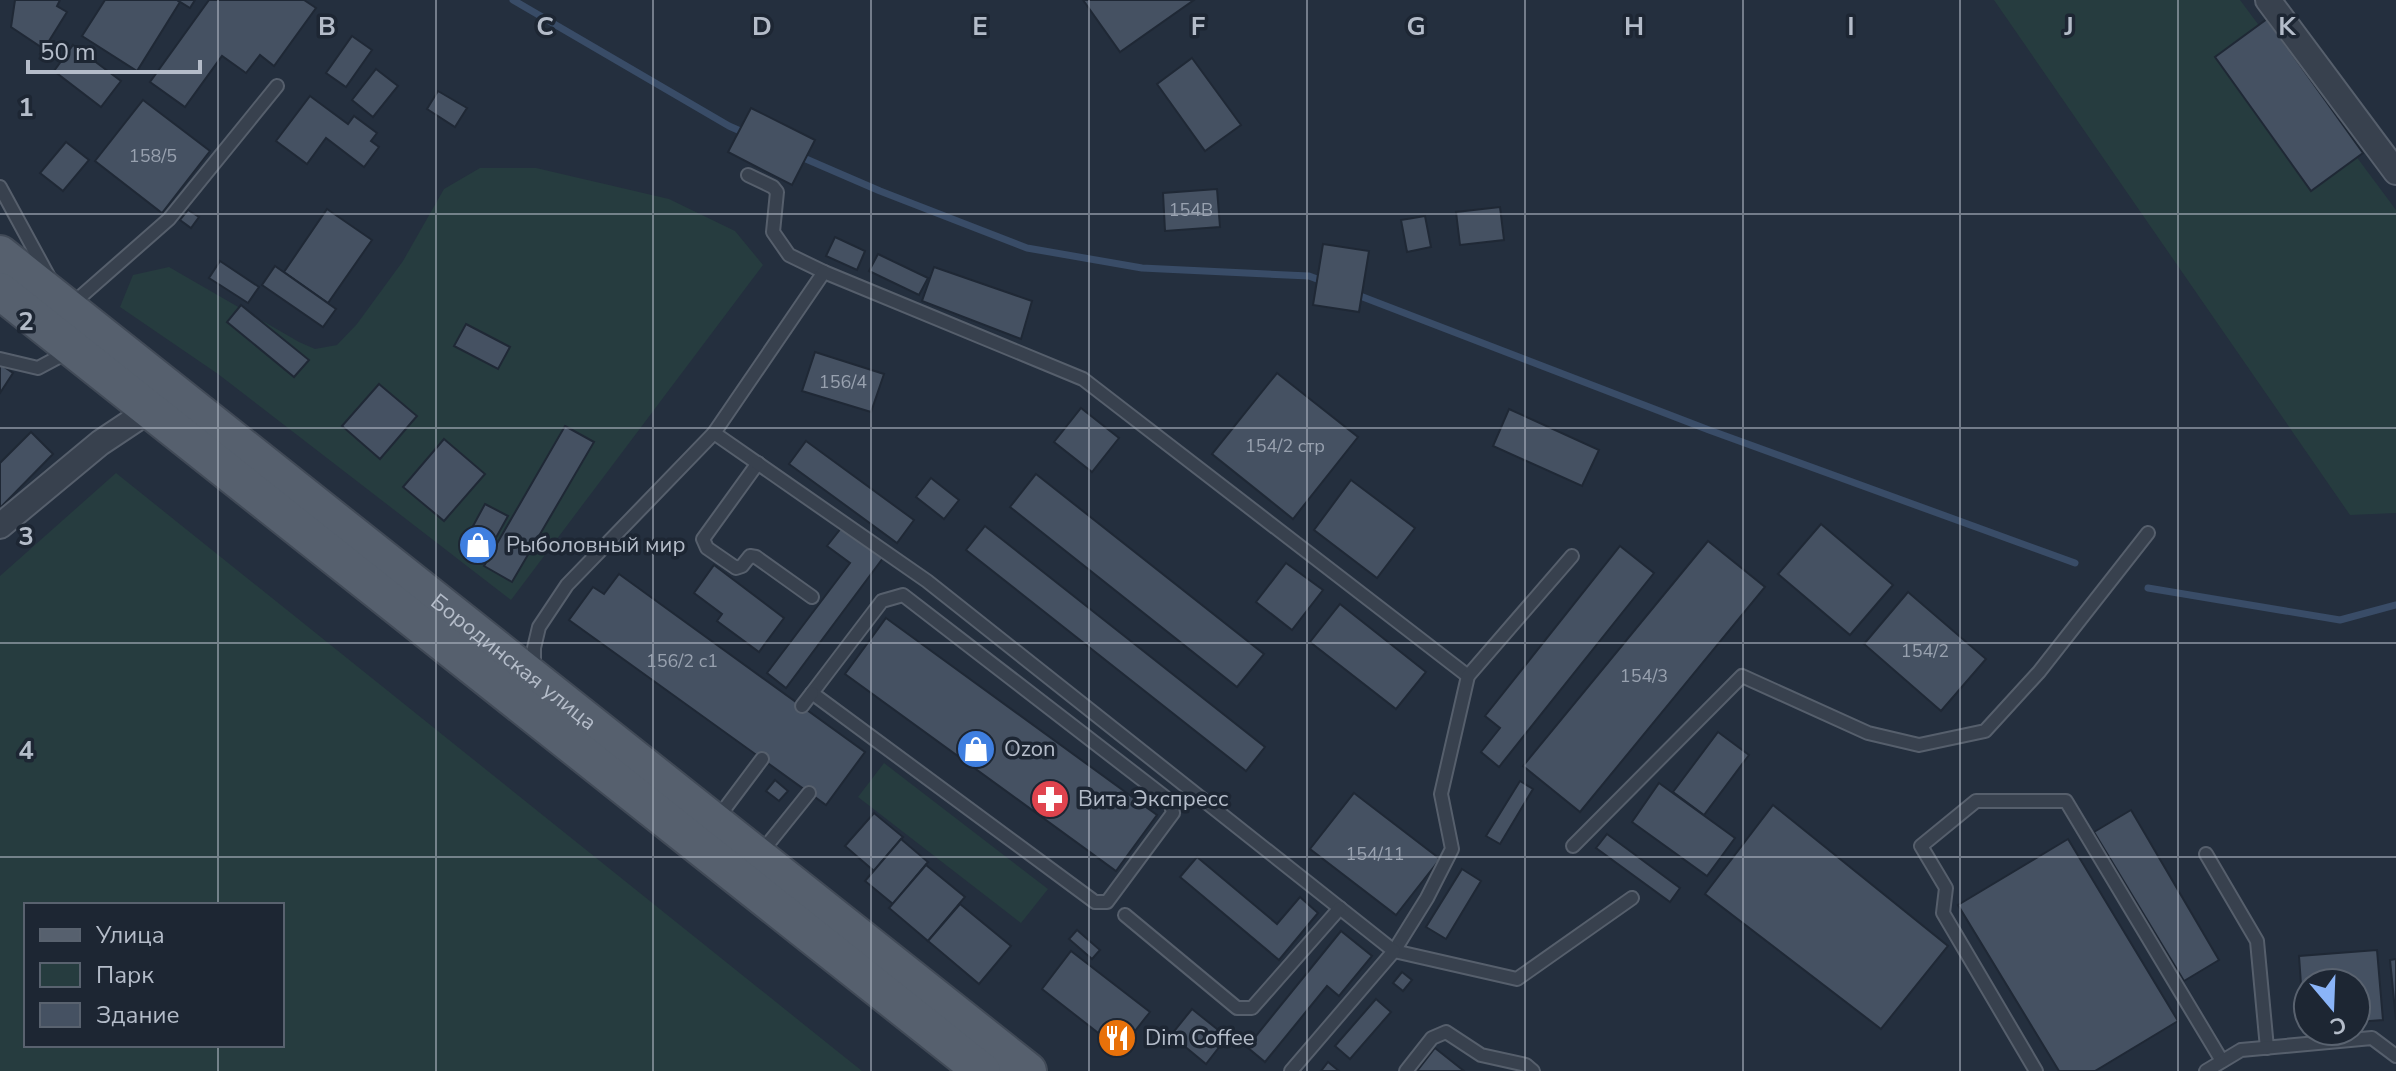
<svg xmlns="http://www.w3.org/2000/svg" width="2396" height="1071" font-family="'Nunito Sans',sans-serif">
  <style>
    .green { fill: #263c3f; fill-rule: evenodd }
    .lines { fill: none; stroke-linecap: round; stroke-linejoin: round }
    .stream { stroke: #394c67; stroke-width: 7 }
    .building { fill: #455162; stroke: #1f2835; stroke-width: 2 }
    .service-casing { stroke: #565f6c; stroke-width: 16 }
    .minor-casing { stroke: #565f6c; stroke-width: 28 }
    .primary-casing { stroke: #414a57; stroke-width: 40 }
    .service { stroke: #38414e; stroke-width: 12 }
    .minor { stroke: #38414e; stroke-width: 24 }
    .primary { stroke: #56606e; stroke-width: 36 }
    .grid { fill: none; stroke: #b4bcc9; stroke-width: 2; stroke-opacity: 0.55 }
    .labels { text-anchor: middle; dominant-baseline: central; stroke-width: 7; stroke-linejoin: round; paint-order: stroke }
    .number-label { font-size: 18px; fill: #98a1af }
    .poi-label { font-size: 22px; fill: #b4bcc9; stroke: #1d2633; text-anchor: start }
    .street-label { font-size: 22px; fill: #b4bcc9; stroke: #1d2633 }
    .grid-label { font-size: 26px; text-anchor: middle; font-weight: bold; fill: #b4bcc9; stroke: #1d2633; stroke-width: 7; stroke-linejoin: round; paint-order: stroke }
  </style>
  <rect width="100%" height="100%" fill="#242f3e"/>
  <!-- green -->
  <g class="green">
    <polygon points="1994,0 2240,0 2396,210 2396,513 2350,515"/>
    <polygon points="480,168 536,168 669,199 735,231 763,265 511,600 218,374 120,307 133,275 169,267 299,342 315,349 337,345 357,324 403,261 444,189"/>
    <path d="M 116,473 L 862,1071 L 0,1071 L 0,576 ZM 282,905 L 282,1045 L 26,1045 L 26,905 Z"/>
    <polygon points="884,763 1048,889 1021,923 858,797"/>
  </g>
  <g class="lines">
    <!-- stream -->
    <g class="stream">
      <polyline points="513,0 729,126 747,134"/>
      <polyline points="799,156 880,191 1027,248 1142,268 1309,276 1325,282"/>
      <polyline points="1355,294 1709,430 2075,563"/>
      <polyline points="2148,588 2340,620 2396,605"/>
    </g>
  </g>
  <!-- building -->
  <g class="building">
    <polygon points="15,0 60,0 57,6 67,12 44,49 11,27"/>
    <polygon points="105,0 177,0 180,2 137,71 82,36"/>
    <polygon points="177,0 195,0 190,8"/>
    <polygon points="209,0 304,0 316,8 274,66 260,55 246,73 222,56 185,107 150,82"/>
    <polygon points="1083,0 1194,0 1120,52"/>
    <polygon points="2267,19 2363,153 2311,191 2215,57"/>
    <polygon points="352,36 372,50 346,87 326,73"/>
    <polygon points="73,45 121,81 101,107 54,71"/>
    <polygon points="1192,58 1241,125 1205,151 1157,84"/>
    <polygon points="376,69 398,86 373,117 352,100"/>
    <polygon points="438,91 467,108 455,127 427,109"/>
    <polygon points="310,96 348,124 354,116 377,133 371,141 379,147 364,167 326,138 307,164 276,141"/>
    <polygon points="143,100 210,151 162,213 95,161"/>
    <polygon points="751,108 815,140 792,185 728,152"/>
    <polygon points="66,142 89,160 63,191 40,173"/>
    <polygon points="1217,189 1220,227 1165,231 1163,193"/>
    <polygon points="1500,207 1504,240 1460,245 1456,212"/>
    <polygon points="327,209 372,240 328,303 284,272"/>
    <polygon points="188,210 199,217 191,228 180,220"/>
    <polygon points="1425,216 1431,247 1407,252 1401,220"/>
    <polygon points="835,237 865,251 857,270 826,256"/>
    <polygon points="1323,244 1369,251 1359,312 1313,305"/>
    <polygon points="878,254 928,278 919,295 869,271"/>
    <polygon points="220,261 259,287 248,303 209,278"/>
    <polygon points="275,266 336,309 323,327 262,285"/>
    <polygon points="934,267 1032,301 1021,339 922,301"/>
    <polygon points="241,305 309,360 294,377 227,322"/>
    <polygon points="466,324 510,347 498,369 454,346"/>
    <polygon points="815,352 884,374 871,412 802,391"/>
    <polygon points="0,364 13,373 0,393"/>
    <polygon points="1277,373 1358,437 1293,519 1212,454"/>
    <polygon points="379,384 417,416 380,459 342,426"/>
    <polygon points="1081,408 1119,438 1092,472 1054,442"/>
    <polygon points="1509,409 1599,450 1582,486 1493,446"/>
    <polygon points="565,426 594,442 512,582 484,566"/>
    <polygon points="31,432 53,454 0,508 0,463"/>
    <polygon points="444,439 485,474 444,521 403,487"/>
    <polygon points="806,441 914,520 897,543 789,464"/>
    <polygon points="1036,474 1264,654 1237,687 1010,507"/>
    <polygon points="931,478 959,500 944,519 916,497"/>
    <polygon points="1351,480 1415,528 1377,578 1314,530"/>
    <polygon points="485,504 508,516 482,563 460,550"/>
    <polygon points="1821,524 1893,585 1850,635 1778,574"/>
    <polygon points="985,526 1265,747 1246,771 966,550"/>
    <polygon points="842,527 883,558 786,688 767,673 850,563 827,546"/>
    <polygon points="1708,541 1765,587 1580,812 1523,766"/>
    <polygon points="1620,546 1654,573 1499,767 1481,752 1500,728 1485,716"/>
    <polygon points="1286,563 1323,590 1292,630 1256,602"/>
    <polygon points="714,565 784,618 759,652 717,621 722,614 694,593"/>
    <polygon points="619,574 865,752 826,805 569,620 593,587 604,594"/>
    <polygon points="1908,592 1986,659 1941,711 1864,644"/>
    <polygon points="1340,604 1426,672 1396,709 1310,642"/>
    <polygon points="886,618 1157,815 1116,871 845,674"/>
    <polygon points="1718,732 1749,755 1704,815 1673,792"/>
    <polygon points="775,780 788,791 779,801 766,791"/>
    <polygon points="1520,781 1533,789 1500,844 1486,836"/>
    <polygon points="1659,783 1735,838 1707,876 1632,822"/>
    <polygon points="1354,793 1440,859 1396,915 1310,849"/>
    <polygon points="1773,805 1948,946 1881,1029 1705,894"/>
    <polygon points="2131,810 2219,960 2184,981 2094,832"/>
    <polygon points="874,813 903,837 874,871 845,846"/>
    <polygon points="1607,834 1680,888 1670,902 1596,848"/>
    <polygon points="901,839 928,862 893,904 865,881"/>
    <polygon points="2068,839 2178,1021 2095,1071 2059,1071 1958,905"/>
    <polygon points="1197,857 1277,924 1300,897 1318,913 1279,960 1180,877"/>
    <polygon points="926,865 965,897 928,941 889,908"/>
    <polygon points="1462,869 1481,881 1446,939 1426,927"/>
    <polygon points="960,904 1011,946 979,984 928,941"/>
    <polygon points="1077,930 1100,950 1092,959 1069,939"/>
    <polygon points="1341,931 1372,956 1339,996 1327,986 1265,1062 1247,1047"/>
    <polygon points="2377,950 2383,1020 2356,1022 2356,983 2308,983 2308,1026 2304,1027 2299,956"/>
    <polygon points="1071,951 1150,1012 1120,1050 1042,989"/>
    <polygon points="2396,959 2396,1020 2390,960"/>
    <polygon points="1402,972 1412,980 1403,991 1393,983"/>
    <polygon points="1376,999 1391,1012 1350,1059 1335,1046"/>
    <polygon points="1192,1009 1227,1037 1206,1064 1171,1035"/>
    <polygon points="1435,1048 1464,1071 1417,1071"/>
    <polygon points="1328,1062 1339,1071 1321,1071"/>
  </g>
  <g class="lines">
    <defs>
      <g id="service">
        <polyline points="748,175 773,187 777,192 773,232 789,255 824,272"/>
        <polyline points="0,187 50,279"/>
        <polyline points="70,306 169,219 277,86"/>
        <polyline points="0,359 38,368 68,352"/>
        <polyline points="714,433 824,272 1083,379 1468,676"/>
        <polyline points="758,463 703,539 707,548 736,568 742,566 750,556 756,557 812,597"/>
        <polyline points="1572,556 1468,676 1441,794 1452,849 1427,898 1394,951 1517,979 1632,898"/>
        <polygon points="903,595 1170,801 1173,813 1107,902 1095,902 812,693 882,601"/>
        <polyline points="534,672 534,648 539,627 567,585 714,433 927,581 1394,951 1291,1071"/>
        <polyline points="802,706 812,693"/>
        <polyline points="717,819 762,759"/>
        <polyline points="1573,846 1742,676 1868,733 1919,745 1985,731 2039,672 2148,533"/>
        <polyline points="760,854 809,793"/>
        <polyline points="2206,854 2257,941 2267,1048"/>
        <polyline points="1125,915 1237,1008 1252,1008 1340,908"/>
        <polyline points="1406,1071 1432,1038 1446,1032 1481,1055 1526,1065 1533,1071"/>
        <polyline points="2036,1071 1943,913 1946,888 1921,846 1976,801 2066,801 2222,1061"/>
        <polyline points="2206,1071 2241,1050 2372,1038 2396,1056"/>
      </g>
      <g id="minor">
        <polyline points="2268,0 2396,172"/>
        <polyline points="0,526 100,443 148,411"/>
      </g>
      <g id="primary">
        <path id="s1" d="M 0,254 L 1028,1071"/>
        <polyline points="0,291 982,1071"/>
      </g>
    </defs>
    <!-- service casing -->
    <use href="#service" class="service-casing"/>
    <!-- minor casing -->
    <use href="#minor" class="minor-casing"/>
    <!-- primary casing -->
    <use href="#primary" class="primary-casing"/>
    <!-- service -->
    <use href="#service" class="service"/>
    <!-- minor -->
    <use href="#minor" class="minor"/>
    <!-- primary -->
    <use href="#primary" class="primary"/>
  </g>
  <!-- grid -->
  <path class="grid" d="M 218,0 L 218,905M 436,0 L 436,1071M 653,0 L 653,1071M 871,0 L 871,1071M 1089,0 L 1089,1071M 1307,0 L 1307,1071M 1525,0 L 1525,1071M 1743,0 L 1743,1071M 1960,0 L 1960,1071M 2178,0 L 2178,1071M 0,214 L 2396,214M 0,428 L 2396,428M 0,643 L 2396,643M 0,857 L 2396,857M 218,1045 L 218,1071"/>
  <!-- icons -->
  <defs>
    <symbol id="shop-disc" viewBox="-11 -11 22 22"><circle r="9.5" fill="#3f7fe0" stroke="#1d2633"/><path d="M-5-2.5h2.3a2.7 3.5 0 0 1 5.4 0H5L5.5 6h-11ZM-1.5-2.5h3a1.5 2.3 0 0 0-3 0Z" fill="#fff"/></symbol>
    <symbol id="pharmacy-disc" viewBox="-11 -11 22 22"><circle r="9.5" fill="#e0444e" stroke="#1d2633"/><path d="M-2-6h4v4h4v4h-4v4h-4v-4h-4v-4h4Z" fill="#fff"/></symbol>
    <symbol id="restaurant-disc" viewBox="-11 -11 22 22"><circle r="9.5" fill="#e8710a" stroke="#1d2633"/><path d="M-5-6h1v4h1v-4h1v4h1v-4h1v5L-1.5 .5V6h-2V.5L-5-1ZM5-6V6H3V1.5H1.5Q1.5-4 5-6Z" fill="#fff"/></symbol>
  </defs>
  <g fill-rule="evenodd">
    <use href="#shop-disc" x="456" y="523" width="44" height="44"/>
    <use href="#shop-disc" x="954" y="727" width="44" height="44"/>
    <use href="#pharmacy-disc" x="1028" y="777" width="44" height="44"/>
    <use href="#restaurant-disc" x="1095" y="1016" width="44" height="44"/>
  </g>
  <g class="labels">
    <!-- number labels -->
    <g class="number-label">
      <text x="153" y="156">158/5</text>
      <text x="1191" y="210">154В</text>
      <text x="843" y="382">156/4</text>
      <text x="1285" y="446">154/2 стр</text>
      <text x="1925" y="651">154/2</text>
      <text x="682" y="661">156/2 с1</text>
      <text x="1644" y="676">154/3</text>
      <text x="1375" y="854">154/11</text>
    </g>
    <!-- poi labels -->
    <g class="poi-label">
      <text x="506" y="545">Рыболовный мир</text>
      <text x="1004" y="749">Ozon</text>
      <text x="1078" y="799">Вита Экспресс</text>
      <text x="1145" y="1038">Dim Coffee</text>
    </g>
    <!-- street labels -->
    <g class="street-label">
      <text stroke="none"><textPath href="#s1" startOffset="656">Бородинская улица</textPath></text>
    </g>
  </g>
  <g class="grid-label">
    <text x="327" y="35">B</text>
    <text x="545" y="35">C</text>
    <text x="762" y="35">D</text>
    <text x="980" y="35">E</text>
    <text x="1198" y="35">F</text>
    <text x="1416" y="35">G</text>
    <text x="1634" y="35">H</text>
    <text x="1851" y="35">I</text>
    <text x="2069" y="35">J</text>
    <text x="2287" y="35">K</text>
    <text x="26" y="116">1</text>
    <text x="26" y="330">2</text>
    <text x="26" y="545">3</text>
    <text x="26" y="759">4</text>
  </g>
  <!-- legend -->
  <rect x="24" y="903" width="260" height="144" fill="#1d2633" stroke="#59626f" stroke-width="2"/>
  <rect x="40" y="929" width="40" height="12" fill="#56606e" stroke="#59626f" stroke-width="2"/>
  <text x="96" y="943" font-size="24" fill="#b4bcc9">Улица</text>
  <rect x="40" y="963" width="40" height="24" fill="#263c3f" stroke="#59626f" stroke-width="2"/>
  <text x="96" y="983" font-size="24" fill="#b4bcc9">Парк</text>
  <rect x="40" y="1003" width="40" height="24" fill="#455162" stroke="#59626f" stroke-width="2"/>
  <text x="96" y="1023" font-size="24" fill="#b4bcc9">Здание</text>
  <!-- north arrow -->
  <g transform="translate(2332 1007) rotate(161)"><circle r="38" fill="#1d2633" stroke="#59626f" stroke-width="2"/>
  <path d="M0-6L14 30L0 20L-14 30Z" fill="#8ab4f8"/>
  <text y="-12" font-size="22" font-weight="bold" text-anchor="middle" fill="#b4bcc9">С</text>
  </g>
  <!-- scale -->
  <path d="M28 60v12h172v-12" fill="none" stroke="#b4bcc9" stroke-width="4"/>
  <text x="40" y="60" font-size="24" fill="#b4bcc9" stroke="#1d2633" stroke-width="6" paint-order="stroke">50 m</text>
</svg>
